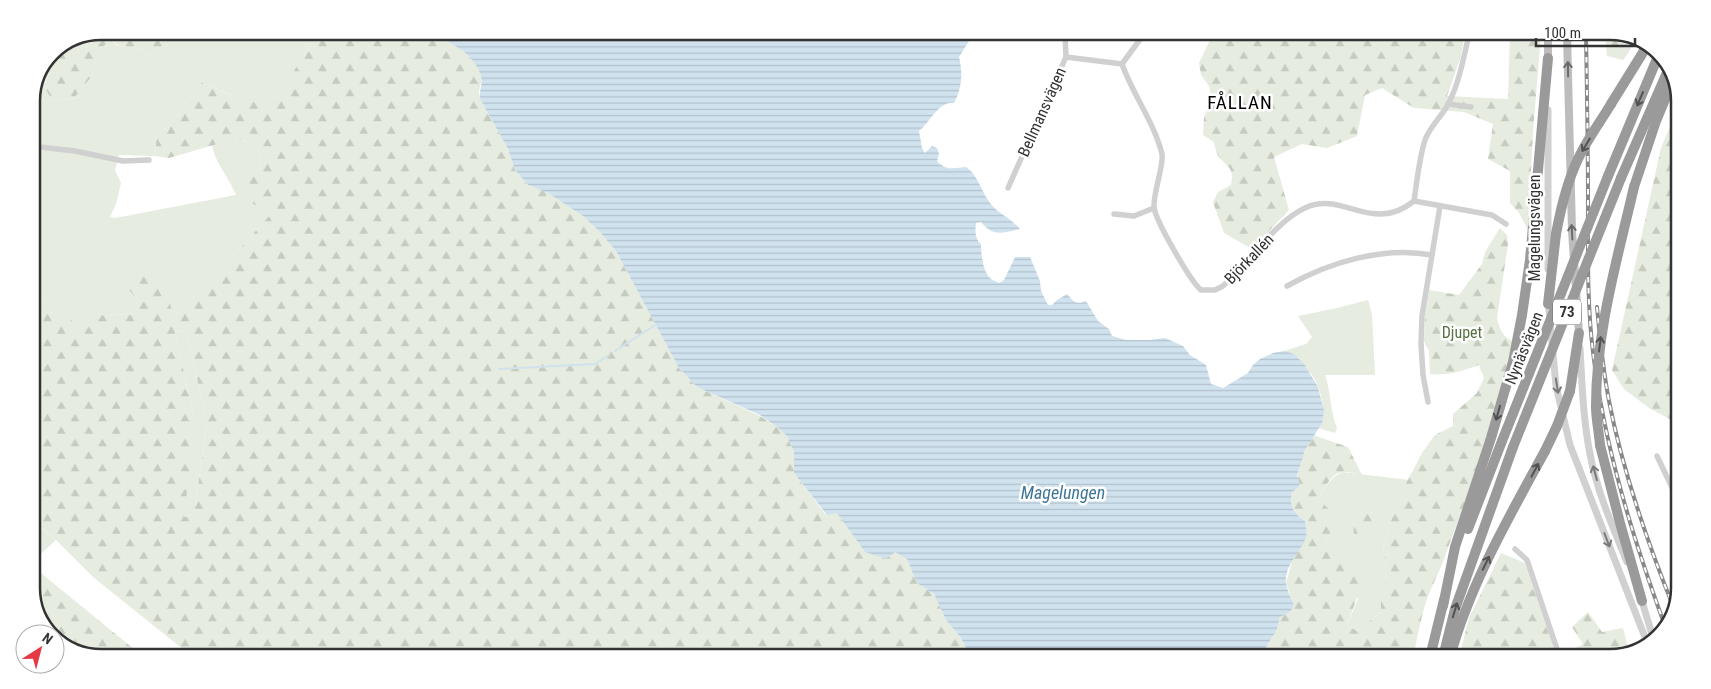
<svg xmlns="http://www.w3.org/2000/svg" width="1711" height="689" font-family="'Roboto Condensed',sans-serif">
  <style>
    .grass { fill: #e6ecdf; fill-rule: evenodd }
    .forest { fill: url(#forest-firs); fill-rule: evenodd }
    .water { fill: url(#water-rules) }
    .lines { fill: none; stroke-linecap: round; stroke-linejoin: round }
    .stream { stroke: #cfe2ee; stroke-width: 2 }
    .minor { stroke: #d0d0d0; stroke-width: 5.5 }
    .tertiary { stroke: #d0d0d0; stroke-width: 7 }
    .secondary { stroke: #bdbdbd; stroke-width: 8 }
    .motorway { stroke: #9a9a9a; stroke-width: 10 }
    .rail-casing { stroke: #888; stroke-width: 4 }
    .rail { stroke: #fff; stroke-width: 2; stroke-dasharray: 5.5; stroke-linecap: butt }
    .motorway-bridge { stroke: #9a9a9a; stroke-width: 10 }
    .oneway { stroke: #6a6a6a }
    .oneway2 { stroke: #525252 }
    .oneway3 { stroke: #7a7a7a }
    .labels { text-anchor: middle; dominant-baseline: central; stroke-width: 5; stroke-linejoin: round; paint-order: stroke }
    .shield { fill: #fff; stroke: #707070; stroke-width: 1 }
    .shield-label { font-size: 15px; font-weight: bold; fill: #333 }
    .street-label { font-size: 16px; fill: #333; stroke: #fff }
    .park-label { font-size: 16px; fill: #56703f; stroke: #fff }
    .water-label { font-size: 18px; font-style: italic; fill: #3f7597; stroke: #fff }
    .quarter-label { font-size: 19px; letter-spacing: 1px; fill: #000; stroke: #fff }
    .rim { fill: none; stroke: #333; stroke-width: 2.5 }
  </style>
  <defs>
    <pattern id="forest-firs" width="22" height="20" patternUnits="userSpaceOnUse" patternTransform="scale(1.25)"><rect width="22" height="20" fill="#e6ecdf"/><path d="M5 1l3.5 6h-7zM16 11l3.5 6h-7z" fill="#c6cbc0"/></pattern>
    <pattern id="water-rules" width="6" height="5" patternUnits="userSpaceOnUse" patternTransform="scale(1.25)"><rect width="6" height="5" fill="#cfe2ee"/><path d="M0 2.5h6" fill="none" stroke="#b2c2cd"/></pattern>
  </defs>
  <rect width="100%" height="100%" fill="#fff"/>
  <!-- grass -->
  <g class="grass">
    <path d="M 176,31 L 319,32 L 277,97 L 251,104 L 202,82 L 170,126 L 157,133 L 155,156 L 119,155 L 115,170 L 121,183 L 116,204 L 110,217 L 115,218 L 236,195 C 230,179 214,161 212,145 L 234,139 L 245,141 L 259,152 L 261,170 L 252,203 L 270,215 L 217,274 L 173,318 L 130,293 C 138,300 140,305 139,315 L 108,314 L 77,337 L 71,318 L 31,291 L 31,97 L 48,61 L 52,70 C 42,83 43,87 53,100 L 61,101 L 75,97 L 92,76 L 95,61 L 100,49 L 111,40 L 118,46 L 134,47 L 156,58 L 173,38 Z"/>
    <path d="M 1368,300 L 1372,314 L 1375,375 L 1325,375 C 1331,392 1330,411 1337,428 L 1335,433 L 1318,428 C 1328,414 1321,388 1312,375 C 1305,366 1292,358 1284,351 L 1306,344 L 1312,337 L 1298,316 L 1337,308 Z"/>
    <polygon points="186,330 207,423 194,514 183,517 195,422 175,332"/>
    <path d="M 1342,472 L 1409,480 L 1397,501 L 1383,546 L 1386,570 L 1385,585 L 1381,596 L 1381,612 L 1357,631 L 1347,625 L 1358,599 L 1337,553 L 1326,542 L 1333,529 L 1318,499 C 1325,487 1330,478 1342,472 ZM 1353,517 L 1379,528 L 1371,530 L 1354,542 Z"/>
    <polygon points="31,520 56,540 31,563"/>
  </g>
  <!-- forest -->
  <g class="forest">
    <path d="M 101,31 L 176,31 L 165,53 L 156,58 L 134,47 L 126,51 L 111,40 L 100,49 L 95,61 L 92,76 L 75,97 L 61,101 L 53,100 C 43,87 42,84 52,70 L 48,61 L 52,51 Z"/>
    <path d="M 319,32 L 428,32 L 457,46 L 475,61 L 482,77 L 479,91 L 480,99 L 508,149 L 515,170 L 528,185 L 548,193 L 583,216 L 599,231 L 616,251 L 679,368 L 697,387 L 760,416 L 776,426 L 787,436 L 794,452 L 794,473 L 826,515 L 837,512 L 865,552 L 895,552 L 907,559 L 917,583 L 934,594 L 946,620 L 961,638 L 970,656 L 189,654 L 93,577 L 56,540 L 31,519 L 31,291 L 71,318 L 78,336 L 92,318 L 108,314 L 139,315 C 141,301 131,295 126,284 C 137,271 146,274 161,275 L 174,317 L 217,274 L 270,215 L 252,203 L 241,185 L 261,170 L 259,152 L 245,141 L 234,139 L 169,158 L 155,156 L 157,133 L 170,126 L 202,82 L 228,94 L 253,102 L 277,97 ZM 186,330 L 207,423 L 194,514 L 184,517 L 195,422 L 175,332 Z"/>
    <path d="M 1209,34 L 1465,35 L 1460,59 L 1447,96 L 1508,99 L 1510,35 L 1541,35 L 1533,131 L 1528,230 L 1519,213 L 1510,203 L 1510,171 L 1488,159 L 1493,124 L 1464,112 L 1414,108 L 1382,88 L 1365,95 L 1357,136 L 1327,148 L 1302,144 L 1274,157 L 1289,210 L 1252,249 L 1224,233 L 1213,202 L 1218,192 L 1231,185 C 1234,167 1229,169 1219,157 C 1216,153 1215,146 1214,142 L 1203,135 L 1204,117 L 1212,100 L 1209,86 L 1201,75 L 1199,63 L 1210,40 Z"/>
    <polygon points="1605,35 1633,35 1638,38 1623,60 1607,56"/>
    <polygon points="1680,103 1677,423 1649,408 1624,389 1612,370 1661,148"/>
    <path d="M 1500,228 L 1507,235 L 1508,244 L 1497,318 C 1499,328 1503,338 1513,341 C 1498,416 1470,488 1444,559 C 1438,575 1430,589 1425,605 C 1420,622 1417,640 1413,657 L 1259,657 L 1262,649 L 1265,649 L 1277,629 L 1280,617 L 1290,612 L 1294,606 L 1286,583 L 1293,558 L 1306,537 L 1305,521 C 1292,512 1291,508 1291,493 L 1296,489 C 1298,469 1303,452 1313,435 L 1348,447 L 1362,475 C 1356,474 1348,471 1342,472 C 1330,474 1324,490 1318,499 L 1333,513 L 1333,529 L 1326,542 L 1353,567 L 1361,587 L 1347,625 L 1357,631 L 1381,612 L 1381,596 L 1385,585 L 1386,570 L 1383,546 L 1397,501 L 1422,453 L 1435,435 L 1453,426 L 1453,414 L 1477,393 L 1484,378 L 1479,365 C 1463,371 1447,376 1430,374 L 1429,351 L 1424,341 L 1425,316 L 1429,290 L 1459,295 L 1482,264 L 1485,252 Z"/>
    <polygon points="1363,511 1372,513 1380,519 1379,528 1371,530 1362,543 1354,543 1353,517"/>
    <polygon points="1501,553 1525,563 1557,658 1459,657 1469,618"/>
    <polygon points="31,565 140,654 78,654 55,637 55,634 51,634 45,630 31,593"/>
    <polygon points="1588,612 1602,632 1623,628 1629,651 1610,658 1567,658 1565,653 1583,644 1572,627"/>
  </g>
  <!-- water -->
  <path class="water" d="M 428,32 L 970,33 L 969,41 L 959,57 C 963,73 962,88 954,103 C 938,101 930,123 919,131 L 922,148 L 925,153 L 932,146 L 937,148 L 939,154 L 937,161 C 945,171 955,168 966,167 C 978,175 981,191 990,203 C 998,214 1011,218 1020,229 C 1002,233 993,237 981,222 L 976,223 C 975,231 975,239 981,244 C 981,254 983,273 991,279 C 993,281 996,281 999,283 L 1004,280 L 1015,257 L 1030,257 L 1040,281 L 1041,291 L 1048,305 L 1052,305 L 1057,300 L 1067,294 C 1074,302 1076,305 1086,301 L 1098,321 L 1109,329 L 1112,336 L 1126,340 L 1150,340 L 1165,338 L 1183,346 L 1190,355 L 1206,365 L 1211,384 L 1223,388 L 1248,373 L 1253,365 L 1260,359 L 1273,353 L 1284,351 L 1294,354 L 1304,364 L 1318,387 L 1324,411 L 1322,423 L 1305,450 L 1297,476 L 1300,484 L 1296,489 L 1291,493 C 1291,508 1292,512 1305,521 C 1306,526 1307,532 1306,537 C 1301,552 1284,566 1286,583 C 1287,591 1292,599 1294,606 L 1290,612 L 1280,617 L 1277,629 L 1265,649 L 1262,650 L 1259,657 L 970,656 L 961,638 L 946,620 L 934,594 L 917,583 L 907,559 L 895,552 L 886,559 L 865,552 L 837,513 L 827,515 L 794,473 L 794,452 L 787,436 L 776,426 L 760,415 L 697,387 L 679,368 L 616,251 L 599,231 L 583,216 L 548,193 L 528,185 L 515,170 L 508,149 L 480,99 C 479,92 483,82 481,76 C 475,52 448,42 428,32 Z"/>
  <g class="lines">
    <!-- stream -->
    <g class="stream">
      <polyline points="615,351 655,325"/>
      <polyline points="499,369 595,364 609,355"/>
    </g>
    <!-- minor -->
    <g class="minor">
      <path d="M 1144,34 L 1122,64 C 1133,95 1154,122 1162,154 C 1164,165 1153,194 1154,207 C 1155,220 1191,282 1201,290 L 1215,290 L 1223,286 C 1247,264 1276,221 1305,208 C 1343,190 1372,235 1414,201"/>
      <polyline points="1066,57 1122,64"/>
      <polyline points="1448,104 1471,107"/>
      <polyline points="31,146 75,151 123,161 149,160"/>
      <polyline points="1008,188 1066,57 1065,34"/>
      <path d="M 1414,201 C 1417,181 1419,159 1425,140 C 1430,127 1439,119 1446,108 C 1459,86 1463,59 1469,35"/>
      <polyline points="1414,201 1492,215 1506,224"/>
      <polyline points="1114,214 1134,216 1154,208"/>
      <path d="M 1287,286 C 1330,262 1383,246 1432,255"/>
      <polyline points="1428,402 1423,375 1421,343 1422,316 1440,206"/>
      <polyline points="1657,456 1677,498"/>
      <polyline points="1515,549 1527,560 1560,658"/>
    </g>
    <!-- tertiary -->
    <g class="tertiary">
      <polyline points="1548,110 1548,269"/>
      <polyline points="1548,300 1556,386 1570,445 1648,645"/>
      <path d="M 1580,348 C 1582,383 1583,419 1590,454 C 1597,492 1613,527 1627,562"/>
      <polyline points="1641,598 1654,641"/>
    </g>
    <!-- secondary -->
    <g class="secondary">
      <polyline points="1567,35 1572,231 1579,333"/>
      <polyline points="1548,58 1548,35"/>
    </g>
    <!-- motorway -->
    <g class="motorway">
      <polyline points="1611,104 1647,46"/>
      <polyline points="1608,176 1659,54"/>
      <polyline points="1621,178 1669,68"/>
      <polyline points="1634,187 1656,121 1673,80"/>
      <polyline points="1548,304 1556,234"/>
      <polyline points="1570,391 1579,333"/>
      <polyline points="1600,445 1620,523 1642,601"/>
      <polyline points="1468,529 1502,441"/>
      <polyline points="1443,606 1455,547 1491,438 1513,362 1522,315 1530,260 1548,58"/>
      <polyline points="1430,657 1444,600"/>
      <polyline points="1443,657 1455,609 1513,447"/>
      <path d="M 1450,657 C 1470,584 1509,517 1545,451"/>
    </g>
    <defs>
      <g id="rail">
        <path d="M 1586,35 C 1587,92 1588,148 1588,205 C 1588,254 1587,303 1593,352 C 1604,446 1633,538 1665,626"/>
        <path d="M 1597,307 C 1600,339 1603,370 1609,401 C 1623,473 1648,544 1675,611"/>
      </g>
    </defs>
    <!-- rail casing -->
    <use href="#rail" class="rail-casing"/>
    <!-- rail -->
    <use href="#rail" class="rail"/>
    <!-- motorway-bridge -->
    <g class="motorway-bridge">
      <path d="M 1556,234 C 1561,207 1567,181 1579,157 C 1588,138 1601,121 1611,104"/>
      <polyline points="1502,441 1608,176"/>
      <path d="M 1600,445 C 1599,432 1596,419 1596,406 C 1596,332 1617,260 1634,187"/>
      <polyline points="1513,447 1621,178"/>
      <polyline points="1545,451 1557,426 1570,391"/>
    </g>
  </g>
  <!-- one-way arrows -->
  <defs><path id="oneway-shaft" d="M-6 0H5M1.5-3L5.5 0L1.5 3" fill="none" stroke-width="1.6" stroke-linecap="round" stroke-linejoin="round" transform="scale(1.25)"/></defs>
  <g class="oneway">
    <use href="#oneway-shaft" transform="translate(1568 69) rotate(-91)"/>
    <use href="#oneway-shaft" transform="translate(1572 232) rotate(-93)"/>
  </g>
  <g class="oneway2">
    <use href="#oneway-shaft" transform="translate(1640 99) rotate(113)"/>
    <use href="#oneway-shaft" transform="translate(1586 145) rotate(121)"/>
    <use href="#oneway-shaft" transform="translate(1600 344) rotate(-83)"/>
    <use href="#oneway-shaft" transform="translate(1498 413) rotate(106)"/>
    <use href="#oneway-shaft" transform="translate(1535 470) rotate(-62)"/>
    <use href="#oneway-shaft" transform="translate(1486 563) rotate(-64)"/>
    <use href="#oneway-shaft" transform="translate(1455 610) rotate(-73)"/>
  </g>
  <g class="oneway3">
    <use href="#oneway-shaft" transform="translate(1557 386) rotate(81)"/>
    <use href="#oneway-shaft" transform="translate(1595 473) rotate(-105)"/>
    <use href="#oneway-shaft" transform="translate(1607 540) rotate(69)"/>
  </g>
  <g class="labels">
    <!-- shield labels -->
    <rect class="shield" x="1553" y="299.5" width="28" height="25" rx="4"/>
    <g class="shield-label">
      <text x="1567" y="312">73</text>
    </g>
    <!-- street labels -->
    <g class="street-label">
      <text transform="translate(1042 112) rotate(-66)">Bellmansvägen</text>
      <text transform="translate(1534 228) rotate(-90)">Magelungsvägen</text>
      <text transform="translate(1249 259) rotate(-46)">Björkallén</text>
      <text transform="translate(1524 348) rotate(-68)">Nynäsvägen</text>
    </g>
    <!-- park labels -->
    <g class="park-label">
      <text x="1462" y="332">Djupet</text>
    </g>
    <!-- water labels -->
    <g class="water-label">
      <text x="1063" y="492">Magelungen</text>
    </g>
    <!-- quarter labels -->
    <g class="quarter-label">
      <text x="1240" y="102">FÅLLAN</text>
    </g>
  </g>
  <!-- crop -->
  <path d="M0 0H1711V689H0ZM101 40H1610A61 61 0 0 1 1671 101V588A61 61 0 0 1 1610 649H101A61 61 0 0 1 40 588V101A61 61 0 0 1 101 40Z" fill="#fff" fill-rule="evenodd"/>
  <path class="rim" d="M101 40H1610A61 61 0 0 1 1671 101V588A61 61 0 0 1 1610 649H101A61 61 0 0 1 40 588V101A61 61 0 0 1 101 40Z"/>
  <!-- north arrow -->
  <g transform="translate(40 649) rotate(36)"><circle r="24" fill="#ffffff" stroke="#adadad"/>
  <path d="M0-4L9 19L0 12L-9 19Z" fill="#e63946"/>
  <text y="-8" font-size="14" font-weight="bold" text-anchor="middle" fill="#333333">N</text>
  </g>
  <!-- scale -->
  <path d="M1536 38v8h99v-8" fill="none" stroke="#333333" stroke-width="2.5"/>
  <text x="1544" y="38" font-size="15" fill="#333333" stroke="#ffffff" stroke-width="4" paint-order="stroke">100 m</text>
</svg>
